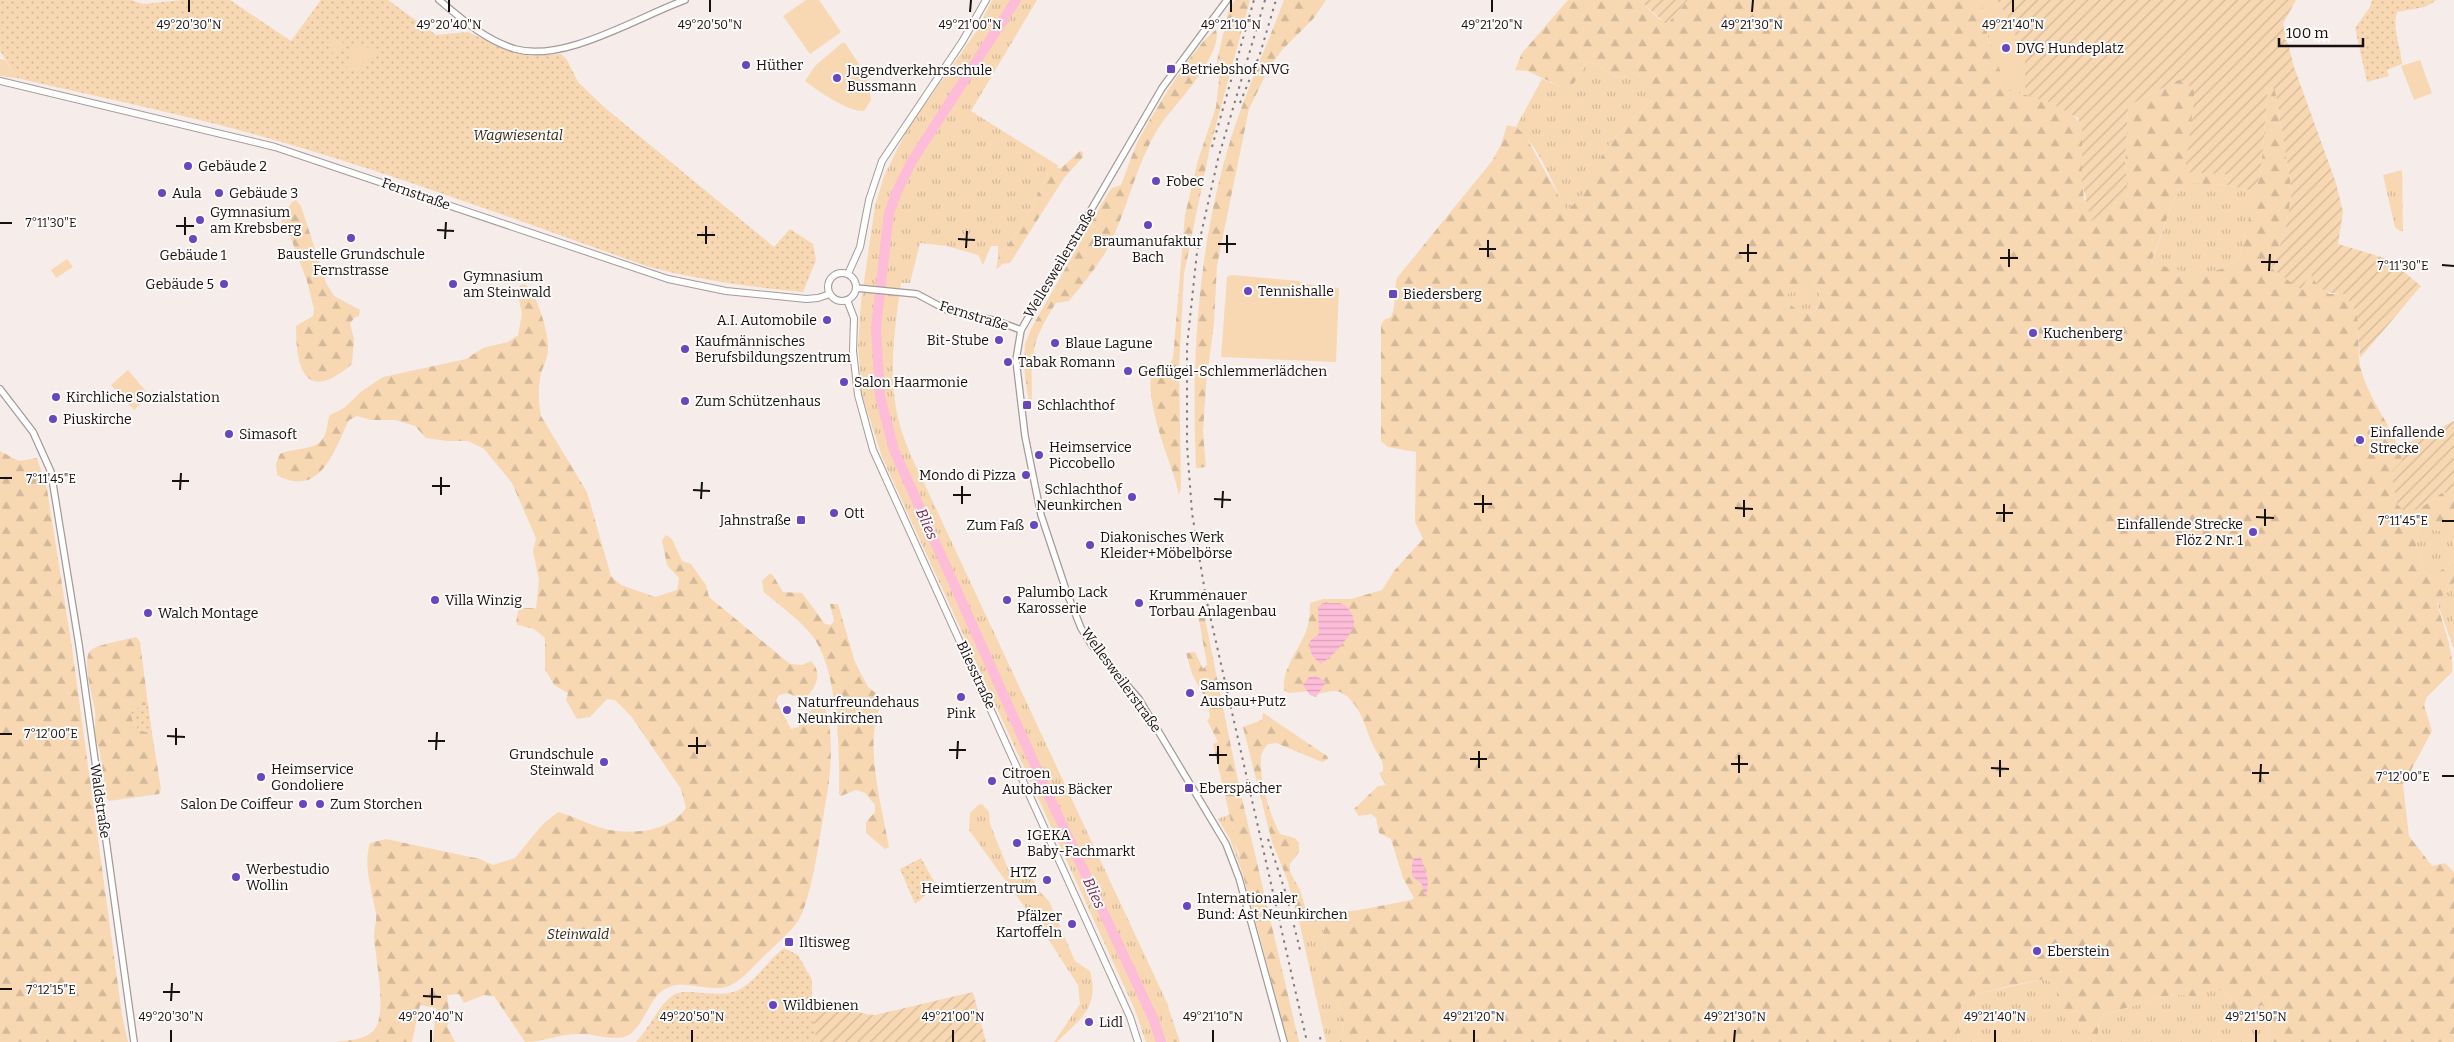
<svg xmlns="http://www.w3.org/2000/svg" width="2454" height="1042" font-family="Bitter,serif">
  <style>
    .grass { fill: url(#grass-tufts) }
    .forest { fill: url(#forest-firs); fill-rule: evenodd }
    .park { fill: url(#park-dots) }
    .garden { fill: url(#garden-furrows) }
    .pitch { fill: #f7d8b3 }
    .water { fill: url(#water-rules) }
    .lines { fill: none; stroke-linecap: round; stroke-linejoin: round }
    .river { stroke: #fdbcd8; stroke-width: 10 }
    .tertiary-casing { stroke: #a49b99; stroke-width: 8 }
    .secondary-casing { stroke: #a49b99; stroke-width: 8 }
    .tertiary { stroke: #fff; stroke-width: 5.5 }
    .secondary { stroke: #fff; stroke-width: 6 }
    .rail { stroke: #817b79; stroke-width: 2; stroke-dasharray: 2.5 5; stroke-linecap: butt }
    .ticks { fill: none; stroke: #141110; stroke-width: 2 }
    .poi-dot { fill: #6746bf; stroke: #fffbfa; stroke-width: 2 }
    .labels { text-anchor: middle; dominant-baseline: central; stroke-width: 4; stroke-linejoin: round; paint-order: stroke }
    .poi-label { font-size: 14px; fill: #141110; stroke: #fffbfa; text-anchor: start }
    .park-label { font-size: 14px; font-style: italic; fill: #392810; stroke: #fffbfa }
    .street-label { font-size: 14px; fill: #141110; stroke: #fffbfa }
    .water-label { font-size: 15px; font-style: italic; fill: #752b51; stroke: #fffbfa }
    .ticks-label { font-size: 12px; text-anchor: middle; fill: #141110; stroke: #fffbfa; stroke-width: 4; stroke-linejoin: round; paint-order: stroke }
  </style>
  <defs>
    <pattern id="grass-tufts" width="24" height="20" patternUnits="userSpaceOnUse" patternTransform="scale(1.25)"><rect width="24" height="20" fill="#f7d8b3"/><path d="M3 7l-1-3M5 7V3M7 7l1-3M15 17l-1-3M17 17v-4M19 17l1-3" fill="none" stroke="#d3b899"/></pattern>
    <pattern id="forest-firs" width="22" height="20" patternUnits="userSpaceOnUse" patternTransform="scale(1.25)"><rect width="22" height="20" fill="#f7d8b3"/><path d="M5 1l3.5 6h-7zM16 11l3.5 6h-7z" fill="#d3b899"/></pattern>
    <pattern id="park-dots" width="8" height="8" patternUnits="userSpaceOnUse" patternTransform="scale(1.25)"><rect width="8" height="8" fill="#f7d8b3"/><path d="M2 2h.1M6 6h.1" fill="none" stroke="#d3b899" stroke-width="1.8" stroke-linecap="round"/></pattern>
    <pattern id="garden-furrows" width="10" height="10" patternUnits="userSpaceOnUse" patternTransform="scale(1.25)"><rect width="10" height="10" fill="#f7d8b3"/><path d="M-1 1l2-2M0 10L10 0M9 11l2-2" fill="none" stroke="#d3b899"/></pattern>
    <pattern id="water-rules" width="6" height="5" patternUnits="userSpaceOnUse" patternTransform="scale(1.25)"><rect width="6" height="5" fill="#fdbcd8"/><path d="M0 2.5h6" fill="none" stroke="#d8a1b8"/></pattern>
  </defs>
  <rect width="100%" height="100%" fill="#f6ecea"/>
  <!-- grass -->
  <g class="grass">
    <path d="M 992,0 L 1037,0 L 971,111 L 1059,166 L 1048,175 L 1017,232 L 998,258 L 998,246 L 991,246 L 983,265 L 978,255 L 947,246 L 920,243 L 910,283 L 901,283 C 894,333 886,386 903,435 C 910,457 922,477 931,498 L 1168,1005 L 1169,1010 L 1162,1019 L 1167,1042 L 1146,1042 L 1135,1010 L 882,457 L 862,395 L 858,347 L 861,302 L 875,206 L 884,176 L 907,130 L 976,32 Z"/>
    <path d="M 1591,62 L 1618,78 L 1635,72 L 1652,90 L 1652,100 C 1635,116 1617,133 1604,152 C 1593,171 1586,201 1566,210 C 1552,182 1540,148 1516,127 L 1542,79 L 1561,87 L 1572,87 L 1584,66 Z"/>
    <polygon points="2402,170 2403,231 2400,231 2395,227 2383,175"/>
    <polygon points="2185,182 2227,185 2256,192 2239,258 2221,269 2198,276 2151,264 2174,199"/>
    <path d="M 1807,284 L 1814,284 C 1833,312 1802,326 1786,298 L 1787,294 Z"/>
    <polygon points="2420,522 2431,530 2444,531 2454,522 2454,560 2429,580 2416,545"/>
    <polygon points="2454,583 2454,649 2437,602"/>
    <path d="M 982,804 L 989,812 L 990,824 L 1010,874 L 1014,878 L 1025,874 L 1032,877 L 1039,891 L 1049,901 L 1075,961 L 1090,971 C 1100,1008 1080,1019 1057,1042 L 1054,1042 L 1080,1004 L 1078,985 L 1050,942 L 969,830 L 970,813 L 978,805 Z"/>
    <polygon points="1230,814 1236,849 1244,871 1243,875 1230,839 1218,819"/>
    <path d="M 1299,921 L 1317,923 L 1324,928 L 1323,941 L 1326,950 L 1323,955 L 1324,988 C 1339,997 1345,1022 1342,1039 L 1339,1042 L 1326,1042 Z"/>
    <path d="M 2044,979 L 2056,984 L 2058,1008 L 2099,1028 L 2098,1022 L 2104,1015 C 2132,1008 2166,989 2195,997 L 2210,987 L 2224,991 L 2232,1001 L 2227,1019 L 2236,1020 L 2263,1005 L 2270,1011 L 2267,1035 L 2272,1042 L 1958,1042 L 1961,1005 L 1973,995 Z"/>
  </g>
  <!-- forest -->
  <g class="forest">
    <path d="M 1235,0 L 1250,0 L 1210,147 L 1184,274 L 1179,367 L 1181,488 L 1179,495 C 1177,489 1176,482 1174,476 C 1166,451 1140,388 1155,365 L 1170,363 L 1173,358 L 1185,215 L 1198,160 L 1216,107 L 1219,80 L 1217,61 L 1229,9 Z"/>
    <path d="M 1284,0 L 1326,0 L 1314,18 L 1283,49 L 1270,66 L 1249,109 L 1217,265 L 1214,323 L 1206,385 L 1203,432 L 1206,467 L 1196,468 C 1191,356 1198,246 1231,138 C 1246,91 1267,46 1284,0 Z"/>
    <path d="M 1568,0 L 1639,0 L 1659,19 L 1668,23 L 1688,0 L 1982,0 L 1988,38 L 2008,89 C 2027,95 2075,106 2082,127 C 2088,146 2081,178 2084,200 L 2127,192 L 2125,165 L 2128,106 L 2180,79 L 2195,91 L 2186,171 L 2232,175 L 2227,185 L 2185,183 L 2174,199 L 2151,263 L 2198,275 L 2221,269 L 2239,258 L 2261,169 L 2268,88 L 2275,89 L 2292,191 L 2285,233 L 2271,268 L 2302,289 L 2308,276 L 2311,275 L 2329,294 L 2345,294 C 2349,300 2355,308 2357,314 C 2360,330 2357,348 2360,365 C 2367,400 2394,426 2403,461 L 2391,473 L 2422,507 L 2443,492 L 2454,495 L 2454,522 L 2445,531 L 2431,530 L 2420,523 L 2416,545 L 2429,580 L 2454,560 L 2454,583 L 2437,602 C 2442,624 2454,649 2452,672 L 2427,697 L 2424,705 L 2432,731 L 2403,785 L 2409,836 L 2432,866 L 2445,863 L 2454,872 L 2454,1042 L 2272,1042 L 2267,1035 L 2270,1011 L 2262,1005 L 2230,1022 L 2227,1019 L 2232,1001 L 2224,991 L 2210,988 L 2195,997 C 2166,989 2132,1008 2104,1015 L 2098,1022 L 2098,1036 L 2088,1038 L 2069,1025 L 2058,1008 L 2056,984 L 2044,979 L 2010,986 L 1973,995 L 1961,1005 L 1958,1042 L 1339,1042 L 1342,1039 C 1345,1022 1339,998 1324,988 L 1318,961 L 1326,950 L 1323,941 L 1324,928 L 1317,923 L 1299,921 L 1287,879 L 1272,842 L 1243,727 L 1262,720 L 1263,713 L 1265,714 L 1327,756 L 1328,759 L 1322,762 L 1276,743 L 1268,744 C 1265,748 1261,753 1261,757 C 1259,778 1270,816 1280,834 L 1295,838 L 1299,843 L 1299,852 L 1290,864 L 1290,872 L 1300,890 L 1307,913 L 1313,916 L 1359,910 L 1411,900 L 1414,898 L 1403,878 L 1391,839 L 1379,833 L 1376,818 L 1371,814 L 1359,816 L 1354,809 L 1378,786 L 1386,785 L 1379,773 L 1383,771 C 1384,758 1377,755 1372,743 C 1364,725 1360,702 1340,692 C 1332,689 1325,693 1317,694 L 1319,690 L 1289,693 L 1284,690 C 1282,670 1297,652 1305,634 C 1309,624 1310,614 1310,603 L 1323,599 L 1351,599 L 1382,590 L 1394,571 L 1423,539 L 1415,522 L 1416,452 L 1388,447 L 1381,441 L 1381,325 L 1384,320 L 1391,317 C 1397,305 1393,292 1397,278 L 1492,161 L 1501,145 L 1507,125 L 1516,127 L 1525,135 L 1566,209 C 1586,201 1593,170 1604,152 C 1617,133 1635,116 1652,100 L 1652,90 L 1635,72 L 1618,78 L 1591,62 L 1584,66 L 1572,87 L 1561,87 L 1528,71 L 1515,70 L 1522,53 ZM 1807,284 L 1814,284 C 1833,312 1803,326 1786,298 L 1788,294 Z"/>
    <path d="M 1216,30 C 1223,52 1180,101 1167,116 C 1139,150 1128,210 1108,248 C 1097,267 1083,284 1069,301 L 1056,303 C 1031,342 1031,353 1032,399 L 1029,404 L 1024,368 L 1025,344 L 1031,329 L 1107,195 L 1112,188 L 1121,185 C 1126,173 1130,160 1135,148 C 1145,125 1196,42 1216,30 Z"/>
    <polygon points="0,59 5,60 17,78 0,76"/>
    <polygon points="1080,151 1083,152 1083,157 1064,178 1010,263 1002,264 996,270 998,258 1017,232 1048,175 1056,168 1061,168"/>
    <path d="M 296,200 L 301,206 L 326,283 L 334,296 L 360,310 L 359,316 L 354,318 L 350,324 L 354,339 L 352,364 C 306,404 296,370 296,326 L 313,316 L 314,309 L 307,281 L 290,236 L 282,226 L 281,217 L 293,201 Z"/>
    <path d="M 525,284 C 538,295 549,334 548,350 C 548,358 543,366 541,373 C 538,387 538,402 541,416 L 587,492 L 611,576 L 621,585 L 655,597 L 677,590 L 679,578 L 667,565 L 662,540 L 666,535 L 672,539 L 682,561 L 691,564 L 706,585 L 709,597 L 790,664 L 802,665 L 811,661 C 824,674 815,690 803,700 L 788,693 L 779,695 L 776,701 L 791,729 L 799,727 L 801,713 L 811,711 L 816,702 L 820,700 C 836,717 831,778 826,800 C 821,828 812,900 798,921 C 788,935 773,947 761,959 C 752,968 741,981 729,986 C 710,993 688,980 669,987 C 649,995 646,1023 629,1035 C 616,1042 596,1034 581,1034 C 562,1033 544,1042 525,1042 L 494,996 L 484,995 L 464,1003 L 459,994 L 447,995 L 450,1019 L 447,1027 L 455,1042 L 433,1042 L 436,1008 L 420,1005 L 412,1042 L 335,1042 C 348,1040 364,1041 374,1030 C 388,1014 375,956 374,936 C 374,929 377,921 376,914 C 372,891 363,865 370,843 L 386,839 L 480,859 L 493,865 L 515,858 L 542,825 L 558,812 C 574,816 589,825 605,829 C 633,835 669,832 686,808 L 681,789 L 631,716 L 615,700 L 607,699 L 590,717 L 577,719 L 566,700 L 568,693 L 554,685 L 545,669 L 545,638 L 534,629 L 518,625 L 516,622 L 519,608 L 536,608 L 539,580 L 533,551 L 536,538 L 512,483 L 484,449 L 468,441 L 447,441 L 426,438 L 415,426 L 395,420 L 371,420 L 357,416 L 349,420 C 334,451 320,499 277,475 L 276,464 L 280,454 C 294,447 319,452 325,434 C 328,427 327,421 330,415 L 344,408 L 362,391 L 383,377 L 466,359 L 483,348 L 508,342 L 518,335 L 522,314 L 518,295 L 520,285 Z"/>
    <polygon points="0,451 19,461 37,458 47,489 72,648 122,1015 128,1042 0,1042"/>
    <path d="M 769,574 L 772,574 L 783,592 L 802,593 L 825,624 L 831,625 L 834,621 L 830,604 L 838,604 L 855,662 L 868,687 L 886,701 L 886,705 L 880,707 C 864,744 882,808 889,847 L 885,849 L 866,833 L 866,822 L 875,812 L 875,805 L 865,793 L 856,790 L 841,796 L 839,794 C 840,752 838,664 810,633 C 797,618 779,605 764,592 L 762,581 Z"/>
    <polygon points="1203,609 1239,786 1299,1042 1288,1042 1243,875 1239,854 1231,833 1233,830 1213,744 1218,742 1207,720 1210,717 1208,703 1192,674 1186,653 1195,652 1203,669 1207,664 1198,615"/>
    <path d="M 136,637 L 140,642 L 148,705 L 142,705 L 131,712 L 132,719 L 138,730 L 152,733 L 161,789 L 159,794 L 109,801 L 107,799 L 99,748 C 93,737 96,723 95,710 C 93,699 81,658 91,650 C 99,644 125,640 136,637 Z"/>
    <polygon points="1169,1010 1179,1039 1180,1042 1167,1042 1162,1019"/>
  </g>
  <!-- park -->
  <g class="park">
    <path d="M 0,0 L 131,0 L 143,4 L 183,0 L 230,0 L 291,41 L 321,0 L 388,0 L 436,35 L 468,32 L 514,53 L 531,56 L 561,54 L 567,60 L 578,82 L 604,107 L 774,247 L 790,229 L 813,244 L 816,260 L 803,292 C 750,287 698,280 646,266 C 526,223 407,179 285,143 C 197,117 107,99 17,78 L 0,51 Z"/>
    <path d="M 2372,0 L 2437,0 L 2425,7 L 2397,12 C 2392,27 2401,48 2402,64 L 2387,70 L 2389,76 L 2367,82 L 2355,28 L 2370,7 Z"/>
    <polygon points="142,705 148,705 152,733 138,730 132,719 131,712"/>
    <polygon points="921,858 935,883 935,888 915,904 900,869"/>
    <path d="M 784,948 L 798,955 L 812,980 L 812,997 L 816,1042 L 636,1042 C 648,1030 661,1001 675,994 C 689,987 724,1001 742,988 C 758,978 768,960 784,948 Z"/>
  </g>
  <!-- garden -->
  <g class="garden">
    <polygon points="1639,0 1688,0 1668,23 1665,23"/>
    <path d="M 1982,0 L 2296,0 L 2283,24 L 2294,67 L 2336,183 L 2343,212 L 2338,244 L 2388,259 L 2421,286 L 2360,358 L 2357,313 L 2345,294 C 2327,294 2320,291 2311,275 L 2308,276 L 2302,290 L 2271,268 L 2285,233 L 2292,191 L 2275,89 L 2268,88 L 2261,169 L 2256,192 L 2227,185 L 2232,175 L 2185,172 L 2195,91 L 2180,79 L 2128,106 L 2125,165 L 2128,192 L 2117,204 L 2091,221 L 2082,182 L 2082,128 L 2078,118 L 2049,102 L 2008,90 L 1988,38 Z"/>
    <polygon points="2454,421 2454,495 2443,492 2422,507 2406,513 2397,504 2391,472 2402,461 2399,447"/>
    <path d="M 973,992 L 986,1042 L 816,1042 L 812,1002 C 834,1001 854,1014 875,1015 Z"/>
  </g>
  <!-- pitch -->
  <g class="pitch">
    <polygon points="806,0 819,0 841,32 810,54 783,16"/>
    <path d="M 1982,0 L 1997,0 L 2009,19 L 2025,59 L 2025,94 L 2008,89 C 1994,60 1987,32 1982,0 Z"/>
    <polygon points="332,40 343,42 340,54 329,52"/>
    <path d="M 842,43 L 845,43 L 867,76 L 871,100 L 864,111 C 848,112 818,91 805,81 L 815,66 Z"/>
    <polygon points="351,44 376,49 374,61 364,59 361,71 347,69"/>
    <polygon points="2420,60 2432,93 2414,100 2401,66"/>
    <polygon points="67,259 73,267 56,278 51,270"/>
    <polygon points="1231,275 1299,281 1304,284 1339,288 1336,362 1221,357 1227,277"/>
    <polygon points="128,370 150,396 134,410 111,385"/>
  </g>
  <!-- water -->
  <g class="water">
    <path d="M 1323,603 L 1340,603 L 1346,606 C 1350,610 1355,618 1354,624 C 1352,636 1331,658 1321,664 C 1312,657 1309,652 1310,641 L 1319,634 L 1318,607 Z"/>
    <polygon points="1316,676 1326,682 1316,697 1310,695 1303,685 1309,677"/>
    <polygon points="1421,857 1428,880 1427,892 1424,895 1422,884 1412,876 1412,863 1414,858"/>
  </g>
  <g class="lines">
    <!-- river -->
    <polyline class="river" points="1016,0 912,161 898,189 889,213 876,328 880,396 894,450 1047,792 1153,1018 1161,1042"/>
    <defs>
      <g id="tertiary">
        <path d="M 439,0 C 462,19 485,40 515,49 C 564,63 638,17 685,0"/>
        <polyline points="1227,0 1162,88 1021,330 1016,360 1025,436 1041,515 1067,593 1081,628 1091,644 1139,699 1226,844 1239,878 1284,1042"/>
        <polyline points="856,288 917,294 947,310 997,321 1021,330"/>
        <polyline points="0,389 33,432 51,472 79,645 134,1042"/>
      </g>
      <g id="secondary">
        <polyline points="0,81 275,147 668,279 726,291 806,299 818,298 830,294"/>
        <circle cx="842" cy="287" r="14"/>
        <polyline points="848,274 860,247 869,200 882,161 962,42 986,0"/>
        <polyline points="847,300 854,318 853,351 858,395 873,450 1130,1017 1138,1042"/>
      </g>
    </defs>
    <!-- tertiary casing -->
    <use href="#tertiary" class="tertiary-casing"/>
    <!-- secondary casing -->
    <use href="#secondary" class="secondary-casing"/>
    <!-- tertiary -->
    <use href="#tertiary" class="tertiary"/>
    <!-- secondary -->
    <use href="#secondary" class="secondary"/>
    <!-- rail -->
    <g class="rail">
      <polyline points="1265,0 1218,159 1197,252 1187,346 1187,445 1192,513 1206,598 1307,1042"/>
      <polyline points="1240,103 1260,54 1276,0"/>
      <polyline points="1212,147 1254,0"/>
      <polyline points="1268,839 1287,897 1301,954"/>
      <polyline points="1320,1037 1321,1042"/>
    </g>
  </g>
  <!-- ticks -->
  <path class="ticks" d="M 189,12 L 189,0M 449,12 L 449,0M 710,12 L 710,0M 970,12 L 971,0M 1231,12 L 1231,0M 1492,12 L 1492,0M 1752,12 L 1753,0M 2013,12 L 2013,0M 0,223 L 12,223M 176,226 L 194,226M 437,230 L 454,231M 185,235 L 185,217M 697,235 L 715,235M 445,239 L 446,222M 958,239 L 975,240M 706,244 L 706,226M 1218,244 L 1236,244M 966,248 L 967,231M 1479,249 L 1496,249M 1227,253 L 1227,235M 1739,253 L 1757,253M 1488,257 L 1488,240M 2000,258 L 2018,258M 1748,262 L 1748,244M 2261,262 L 2278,262M 2442,265 L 2454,266M 2009,267 L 2009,249M 2269,271 L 2270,254M 0,478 L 12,478M 172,481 L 189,481M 432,486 L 450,486M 180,490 L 181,473M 693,490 L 710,491M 441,495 L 441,477M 953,495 L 971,495M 701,499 L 702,482M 1214,499 L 1231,500M 962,504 L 962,486M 1474,504 L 1492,504M 1222,508 L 1223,491M 1735,508 L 1753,509M 1483,513 L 1483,495M 1996,513 L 2013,513M 1744,517 L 1744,500M 2256,517 L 2274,518M 2442,521 L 2454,521M 2004,522 L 2004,504M 2265,526 L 2265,509M 0,734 L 12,734M 167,736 L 185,737M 428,741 L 445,741M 176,745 L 176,728M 688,746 L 706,746M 436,750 L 437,732M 949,750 L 966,750M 697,754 L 697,737M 1209,755 L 1227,755M 957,759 L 958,741M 1470,759 L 1487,759M 1218,764 L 1218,746M 1731,764 L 1748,764M 1479,768 L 1479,751M 1991,768 L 2009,769M 1739,773 L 1739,755M 2252,773 L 2269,773M 2442,776 L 2454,776M 2000,777 L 2000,760M 2260,782 L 2261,764M 0,989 L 12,989M 163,992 L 180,992M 423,996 L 441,997M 171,1001 L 172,983M 432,1005 L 432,988M 171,1042 L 171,1030M 431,1042 L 431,1030M 692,1042 L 692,1030M 953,1042 L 953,1030M 1213,1042 L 1213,1030M 1474,1042 L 1474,1030M 1734,1042 L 1735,1030M 1995,1042 L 1995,1030M 2256,1042 L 2256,1030"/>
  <!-- markers -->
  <g class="poi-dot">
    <circle cx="2006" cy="48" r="5"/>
    <circle cx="746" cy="65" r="5"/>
    <rect x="1166" y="64" width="10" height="10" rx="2.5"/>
    <circle cx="837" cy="78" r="5"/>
    <circle cx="188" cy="166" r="5"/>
    <circle cx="1156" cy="181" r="5"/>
    <circle cx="162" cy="193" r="5"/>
    <circle cx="219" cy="193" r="5"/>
    <circle cx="200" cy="220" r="5"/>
    <circle cx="1148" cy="225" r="5"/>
    <circle cx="351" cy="238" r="5"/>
    <circle cx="193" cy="239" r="5"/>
    <circle cx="224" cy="284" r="5"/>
    <circle cx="453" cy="284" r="5"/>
    <circle cx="1248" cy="291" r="5"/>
    <rect x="1388" y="289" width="10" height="10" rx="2.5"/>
    <circle cx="827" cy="320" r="5"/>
    <circle cx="2033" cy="333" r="5"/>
    <circle cx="999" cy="340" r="5"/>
    <circle cx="1055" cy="343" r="5"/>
    <circle cx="685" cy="349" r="5"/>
    <circle cx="1008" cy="362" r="5"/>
    <circle cx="1128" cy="371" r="5"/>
    <circle cx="844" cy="382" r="5"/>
    <circle cx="56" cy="397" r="5"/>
    <circle cx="685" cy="401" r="5"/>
    <rect x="1022" y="400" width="10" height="10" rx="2.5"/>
    <circle cx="53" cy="419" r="5"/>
    <circle cx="229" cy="434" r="5"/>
    <circle cx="2360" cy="440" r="5"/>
    <circle cx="1039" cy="455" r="5"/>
    <circle cx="1026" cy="475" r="5"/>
    <circle cx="1132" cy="497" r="5"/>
    <circle cx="834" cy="513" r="5"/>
    <rect x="796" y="515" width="10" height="10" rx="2.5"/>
    <circle cx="1034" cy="525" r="5"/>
    <circle cx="2253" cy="532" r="5"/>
    <circle cx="1090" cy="545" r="5"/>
    <circle cx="435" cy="600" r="5"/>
    <circle cx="1007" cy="600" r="5"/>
    <circle cx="1139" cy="603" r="5"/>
    <circle cx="148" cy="613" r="5"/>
    <circle cx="1190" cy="693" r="5"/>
    <circle cx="961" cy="697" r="5"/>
    <circle cx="787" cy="710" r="5"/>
    <circle cx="604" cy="762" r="5"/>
    <circle cx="261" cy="777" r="5"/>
    <circle cx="992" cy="781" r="5"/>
    <rect x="1184" y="783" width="10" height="10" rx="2.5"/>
    <circle cx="303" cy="804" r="5"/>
    <circle cx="320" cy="804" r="5"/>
    <circle cx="1017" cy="843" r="5"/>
    <circle cx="236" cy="877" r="5"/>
    <circle cx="1047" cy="880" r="5"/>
    <circle cx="1187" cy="906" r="5"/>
    <circle cx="1072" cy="924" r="5"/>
    <rect x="784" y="937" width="10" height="10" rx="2.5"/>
    <circle cx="2037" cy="951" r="5"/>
    <circle cx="773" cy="1005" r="5"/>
    <circle cx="1089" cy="1022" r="5"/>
  </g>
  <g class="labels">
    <!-- poi labels -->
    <g class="poi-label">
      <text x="2016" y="48">DVG Hundeplatz</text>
      <text x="756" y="65">Hüther</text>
      <text x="1181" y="69">Betriebshof NVG</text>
      <text x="847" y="70">Jugendverkehrsschule<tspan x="847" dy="16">Bussmann</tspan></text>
      <text x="198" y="166">Gebäude 2</text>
      <text x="1166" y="181">Fobec</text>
      <text x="172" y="193">Aula</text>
      <text x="229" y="193">Gebäude 3</text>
      <text x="210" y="212">Gymnasium<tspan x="210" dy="16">am Krebsberg</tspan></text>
      <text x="1148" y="241" text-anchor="middle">Braumanufaktur<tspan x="1148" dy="16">Bach</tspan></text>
      <text x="351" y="254" text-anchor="middle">Baustelle Grundschule<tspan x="351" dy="16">Fernstrasse</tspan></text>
      <text x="193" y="255" text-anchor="middle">Gebäude 1</text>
      <text x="463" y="276">Gymnasium<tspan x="463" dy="16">am Steinwald</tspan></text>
      <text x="214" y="284" text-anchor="end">Gebäude 5</text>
      <text x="1258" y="291">Tennishalle</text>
      <text x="1403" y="294">Biedersberg</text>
      <text x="817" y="320" text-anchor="end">A.I. Automobile</text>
      <text x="2043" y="333">Kuchenberg</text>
      <text x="989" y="340" text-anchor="end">Bit-Stube</text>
      <text x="695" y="341">Kaufmännisches<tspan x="695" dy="16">Berufsbildungszentrum</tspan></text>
      <text x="1065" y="343">Blaue Lagune</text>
      <text x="1018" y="362">Tabak Romann</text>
      <text x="1138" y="371">Geflügel-Schlemmerlädchen</text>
      <text x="854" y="382">Salon Haarmonie</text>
      <text x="66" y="397">Kirchliche Sozialstation</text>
      <text x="695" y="401">Zum Schützenhaus</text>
      <text x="1037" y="405">Schlachthof</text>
      <text x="63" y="419">Piuskirche</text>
      <text x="2370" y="432">Einfallende<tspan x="2370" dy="16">Strecke</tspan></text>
      <text x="239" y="434">Simasoft</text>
      <text x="1049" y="447">Heimservice<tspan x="1049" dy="16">Piccobello</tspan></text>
      <text x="1016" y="475" text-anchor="end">Mondo di Pizza</text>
      <text x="1122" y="489" text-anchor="end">Schlachthof<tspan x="1122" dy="16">Neunkirchen</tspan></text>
      <text x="844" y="513">Ott</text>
      <text x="791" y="520" text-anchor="end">Jahnstraße</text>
      <text x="2243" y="524" text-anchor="end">Einfallende Strecke<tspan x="2243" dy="16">Flöz 2 Nr. 1</tspan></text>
      <text x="1024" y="525" text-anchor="end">Zum Faß</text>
      <text x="1100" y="537">Diakonisches Werk<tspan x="1100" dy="16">Kleider+Möbelbörse</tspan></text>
      <text x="1017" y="592">Palumbo Lack<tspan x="1017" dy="16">Karosserie</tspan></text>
      <text x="1149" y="595">Krummenauer<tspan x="1149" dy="16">Torbau Anlagenbau</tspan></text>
      <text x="445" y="600">Villa Winzig</text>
      <text x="158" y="613">Walch Montage</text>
      <text x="1200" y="685">Samson<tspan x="1200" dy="16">Ausbau+Putz</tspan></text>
      <text x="797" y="702">Naturfreundehaus<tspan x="797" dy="16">Neunkirchen</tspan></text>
      <text x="961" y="713" text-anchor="middle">Pink</text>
      <text x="594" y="754" text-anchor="end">Grundschule<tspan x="594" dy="16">Steinwald</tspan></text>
      <text x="271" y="769">Heimservice<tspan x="271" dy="16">Gondoliere</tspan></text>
      <text x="1002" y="773">Citroen<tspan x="1002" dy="16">Autohaus Bäcker</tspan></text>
      <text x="1199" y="788">Eberspächer</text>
      <text x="293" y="804" text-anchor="end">Salon De Coiffeur</text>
      <text x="330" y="804">Zum Storchen</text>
      <text x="1027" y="835">IGEKA<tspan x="1027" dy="16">Baby-Fachmarkt</tspan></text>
      <text x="246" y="869">Werbestudio<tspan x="246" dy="16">Wollin</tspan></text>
      <text x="1037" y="872" text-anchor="end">HTZ<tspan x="1037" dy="16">Heimtierzentrum</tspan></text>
      <text x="1197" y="898">Internationaler<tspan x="1197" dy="16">Bund: Ast Neunkirchen</tspan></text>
      <text x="1062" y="916" text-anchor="end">Pfälzer<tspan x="1062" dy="16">Kartoffeln</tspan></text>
      <text x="799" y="942">Iltisweg</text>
      <text x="2047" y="951">Eberstein</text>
      <text x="783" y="1005">Wildbienen</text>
      <text x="1099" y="1022">Lidl</text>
    </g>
    <!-- park labels -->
    <g class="park-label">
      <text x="518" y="135">Wagwiesental</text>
      <text x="578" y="934">Steinwald</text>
    </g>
    <!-- street labels -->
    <g class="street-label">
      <text transform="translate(416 194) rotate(19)">Fernstraße</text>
      <text transform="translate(1060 263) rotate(-59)">Wellesweilerstraße</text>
      <text transform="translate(974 316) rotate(17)">Fernstraße</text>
      <text transform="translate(976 675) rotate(65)">Bliesstraße</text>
      <text transform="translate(1121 680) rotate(54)">Wellesweilerstraße</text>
      <text transform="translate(100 801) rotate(82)">Waldstraße</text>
    </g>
    <!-- water labels -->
    <g class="water-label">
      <text transform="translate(927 524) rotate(66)">Blies</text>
      <text transform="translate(1094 893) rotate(65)">Blies</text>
    </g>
  </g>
  <g class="ticks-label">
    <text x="189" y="29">49°20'30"N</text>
    <text x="449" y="29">49°20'40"N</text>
    <text x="710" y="29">49°20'50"N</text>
    <text x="970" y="29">49°21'00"N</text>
    <text x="1231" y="29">49°21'10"N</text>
    <text x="1492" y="29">49°21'20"N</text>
    <text x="1752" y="29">49°21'30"N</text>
    <text x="2013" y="29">49°21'40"N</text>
    <text x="51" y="227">7°11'30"E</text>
    <text x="2403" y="270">7°11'30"E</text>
    <text x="51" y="483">7°11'45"E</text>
    <text x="2403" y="525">7°11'45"E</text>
    <text x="51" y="738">7°12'00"E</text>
    <text x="2403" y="781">7°12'00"E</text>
    <text x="51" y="994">7°12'15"E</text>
    <text x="171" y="1021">49°20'30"N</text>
    <text x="431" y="1021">49°20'40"N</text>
    <text x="692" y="1021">49°20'50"N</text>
    <text x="953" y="1021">49°21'00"N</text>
    <text x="1213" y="1021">49°21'10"N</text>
    <text x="1474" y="1021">49°21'20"N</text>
    <text x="1735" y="1021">49°21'30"N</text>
    <text x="1995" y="1021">49°21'40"N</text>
    <text x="2256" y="1021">49°21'50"N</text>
  </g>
  <!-- scale -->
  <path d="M2279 38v8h84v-8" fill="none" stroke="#141110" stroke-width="2.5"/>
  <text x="2286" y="38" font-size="15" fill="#141110" stroke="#fffbfa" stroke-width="4" paint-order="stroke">100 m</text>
</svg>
